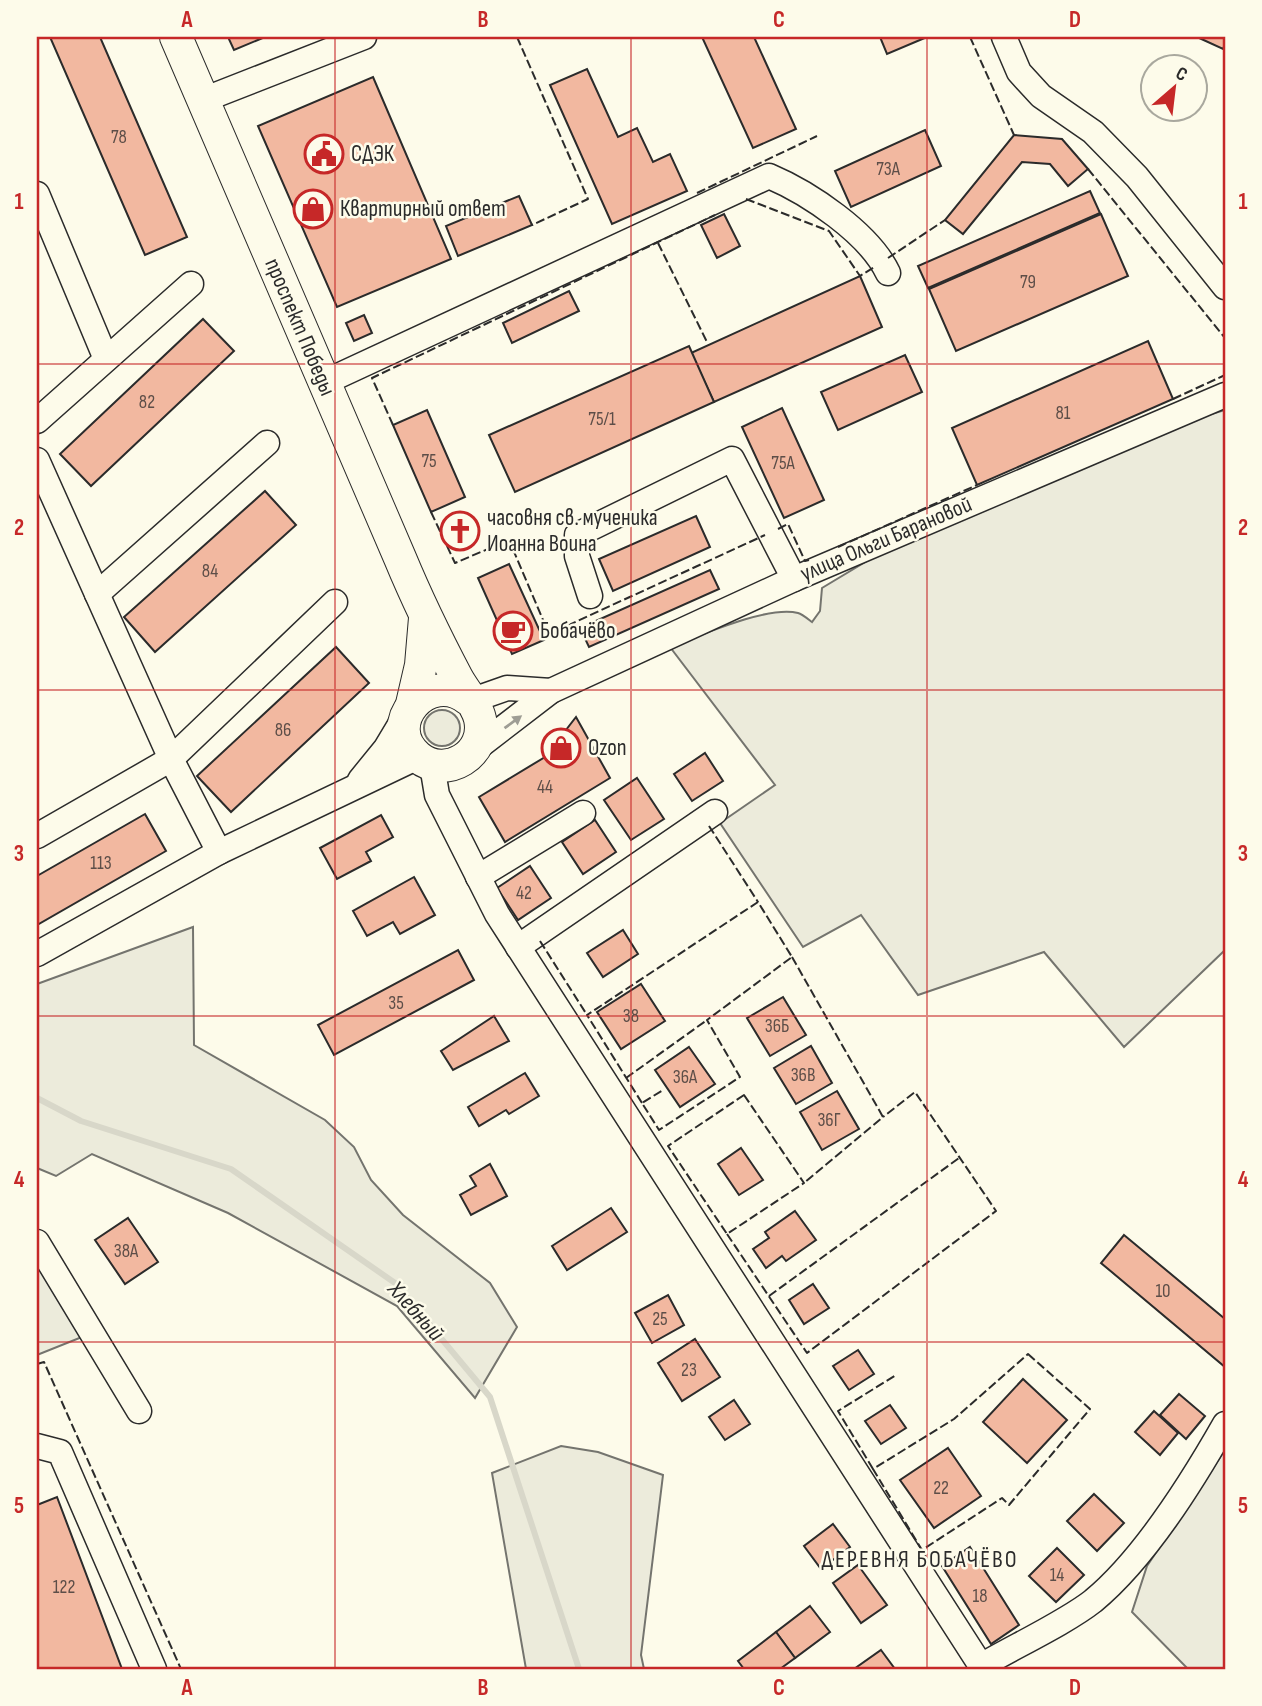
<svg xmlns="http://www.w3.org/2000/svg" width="1262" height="1706" font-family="'Sofia Sans Condensed',sans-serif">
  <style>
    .green { fill: #ecebdb; stroke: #74746e; stroke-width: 2 }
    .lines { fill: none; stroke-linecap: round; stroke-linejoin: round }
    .stream { stroke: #d8d7c9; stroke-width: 6 }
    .building { fill: #f2b8a0; stroke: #2b2b2b; stroke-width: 2 }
    .minor-casing { stroke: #2b2b2b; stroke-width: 27 }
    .major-casing { stroke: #2b2b2b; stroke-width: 34 }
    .minor { stroke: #fdfbea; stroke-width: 24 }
    .major { stroke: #fdfbea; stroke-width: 32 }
    .fence { stroke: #2b2b2b; stroke-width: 2; stroke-dasharray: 9 3.5; stroke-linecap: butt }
    .oneway { fill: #9e9d94 }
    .grid { fill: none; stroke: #c62828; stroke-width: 2; stroke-opacity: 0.55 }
    .labels { text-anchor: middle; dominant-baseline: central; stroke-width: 5; stroke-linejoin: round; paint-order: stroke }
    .number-label { font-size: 19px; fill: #5d4e48 }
    .poi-label { font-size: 23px; fill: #2b2b2b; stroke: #fdfbea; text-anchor: start }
    .street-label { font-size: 23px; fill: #2b2b2b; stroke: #fdfbea }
    .water-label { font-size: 24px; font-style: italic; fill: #2b2b2b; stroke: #fdfbea }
    .neighbourhood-label { font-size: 24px; letter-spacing: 2px; fill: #2b2b2b; stroke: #fdfbea }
    .neatline { fill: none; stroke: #c62828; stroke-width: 2.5 }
    .grid-label { font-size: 23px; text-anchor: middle; font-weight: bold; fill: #c62828 }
  </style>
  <rect width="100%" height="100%" fill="#fdfbea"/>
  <!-- green -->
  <g class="green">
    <path d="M 1225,410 L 1225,950 L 1124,1047 L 1044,952 L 918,995 L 861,915 L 803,947 L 720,823 L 775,785 L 670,647 C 699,636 768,605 798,613 C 802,614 808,619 812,622 L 820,611 L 822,588 L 887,549 L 1201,417 Z"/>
    <circle cx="442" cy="728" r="18"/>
    <polygon points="193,927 194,1045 325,1120 354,1147 371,1180 403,1215 490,1283 517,1327 475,1398 397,1306 228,1213 92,1154 56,1176 37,1168 37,984"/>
    <polygon points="37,1260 87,1335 37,1355"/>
    <polygon points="561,1446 598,1452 663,1475 641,1655 644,1669 526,1669 492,1473"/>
    <polygon points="1225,1450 1225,1669 1188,1669 1132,1612 1147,1566"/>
  </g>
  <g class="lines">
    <!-- stream -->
    <polyline class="stream" points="37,1098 81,1121 231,1169 395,1283 490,1397 579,1669"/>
  </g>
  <!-- building -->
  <g class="building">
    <polygon points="50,37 100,37 187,237 145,255"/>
    <polygon points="228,37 265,37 234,50"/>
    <polygon points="702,37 754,37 796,129 753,148"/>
    <polygon points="880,37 927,37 887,54"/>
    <polygon points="1197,37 1225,37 1225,44 1223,49"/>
    <polygon points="587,69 618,137 637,128 653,162 670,154 687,191 612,224 550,85"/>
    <polygon points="373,77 451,259 337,307 258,126"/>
    <polygon points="925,130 941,166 851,207 835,171"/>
    <polygon points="1014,135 1062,139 1088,169 1068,186 1050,164 1022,162 963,234 945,220"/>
    <polygon points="1090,191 1100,213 928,288 918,266"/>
    <polygon points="519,196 532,225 458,256 446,226"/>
    <polygon points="724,214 740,246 717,258 701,225"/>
    <polygon points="1101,214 1128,276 956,351 929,289"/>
    <polygon points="860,276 882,327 714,402 691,353"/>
    <polygon points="569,291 579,311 512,343 503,323"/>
    <polygon points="364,315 372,333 354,341 346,323"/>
    <polygon points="203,319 234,351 91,486 60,454"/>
    <polygon points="1148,341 1173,399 977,485 952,428"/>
    <polygon points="689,346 714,402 515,492 489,435"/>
    <polygon points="905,355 922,392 838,430 821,392"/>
    <polygon points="782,408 824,500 784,518 742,427"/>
    <polygon points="427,410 465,497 431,512 393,425"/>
    <polygon points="265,491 296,525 155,652 124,617"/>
    <polygon points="696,516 710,547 613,591 599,559"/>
    <polygon points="509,564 544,640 512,654 478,578"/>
    <polygon points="710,570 719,589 589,647 580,628"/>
    <polygon points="336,647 369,683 231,812 197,776"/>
    <polygon points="576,717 610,778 505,842 479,797 545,757"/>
    <polygon points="705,753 723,781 692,801 674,774"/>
    <polygon points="637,778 664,819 631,840 604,800"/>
    <polygon points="145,814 166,851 37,925 37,876"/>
    <polygon points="381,815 393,837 366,852 371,861 337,879 320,848"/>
    <polygon points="595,820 616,852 583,874 562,842"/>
    <polygon points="530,866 551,898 518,920 497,888"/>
    <polygon points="414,877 435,915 400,934 393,922 367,936 353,911"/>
    <polygon points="623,930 638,954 603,977 587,953"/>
    <polygon points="458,950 474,980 334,1055 318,1025"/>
    <polygon points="641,984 665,1021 621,1049 597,1012"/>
    <polygon points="783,997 806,1035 770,1056 747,1018"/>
    <polygon points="494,1016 509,1041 453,1070 441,1051"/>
    <polygon points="811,1046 832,1083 796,1104 774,1068"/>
    <polygon points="689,1047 715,1084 680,1107 655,1070"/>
    <polygon points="525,1073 539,1096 509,1114 506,1110 479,1126 468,1107"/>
    <polygon points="837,1091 859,1129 822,1150 800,1112"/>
    <polygon points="741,1148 763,1180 739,1195 718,1164"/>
    <polygon points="490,1164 507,1196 471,1215 460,1195 476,1186 470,1176"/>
    <polygon points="611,1208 627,1232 567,1270 552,1246"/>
    <polygon points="795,1211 816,1240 786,1261 782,1256 766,1268 753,1249 769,1238 765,1232"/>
    <polygon points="128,1218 158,1262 125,1284 95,1240"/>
    <polygon points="1124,1235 1225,1319 1225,1367 1101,1263"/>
    <polygon points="813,1284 829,1308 804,1324 789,1300"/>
    <polygon points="668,1295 684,1325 652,1343 635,1313"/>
    <polygon points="695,1339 720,1377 682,1401 658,1363"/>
    <polygon points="858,1350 874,1374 849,1390 833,1366"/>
    <polygon points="1023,1379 1067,1420 1027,1463 983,1422"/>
    <polygon points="1179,1394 1205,1416 1186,1439 1160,1415"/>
    <polygon points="734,1400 750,1424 725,1440 709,1417"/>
    <polygon points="890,1405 906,1428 881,1444 865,1421"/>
    <polygon points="1154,1411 1178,1433 1160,1455 1135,1432"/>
    <polygon points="948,1448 981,1496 934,1528 900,1480"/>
    <polygon points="1094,1494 1124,1523 1097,1551 1067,1521"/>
    <polygon points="57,1497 122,1669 37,1669 37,1505"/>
    <polygon points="833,1524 850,1547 821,1569 804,1546"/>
    <polygon points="970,1547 1019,1625 991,1644 942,1566"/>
    <polygon points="1057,1548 1084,1575 1056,1602 1029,1576"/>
    <polygon points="858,1565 887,1605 861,1623 833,1583"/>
    <polygon points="810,1606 830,1632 795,1658 776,1632"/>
    <polygon points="776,1632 795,1658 780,1669 744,1669 738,1661"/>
    <polygon points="881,1650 895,1669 854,1669"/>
  </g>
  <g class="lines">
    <defs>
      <g id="minor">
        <polyline points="1004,37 1019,72 1041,96 1093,132 1137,177 1225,287"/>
        <polyline points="203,100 364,37"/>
        <polyline points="37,194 106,359"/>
        <path d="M 323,383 L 769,176 C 809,193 869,233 888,273"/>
        <polyline points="37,421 191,284"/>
        <polyline points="37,460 171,759 219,852"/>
        <polyline points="97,594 267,443"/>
        <polyline points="590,596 577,556 577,535 732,459 794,579"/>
        <polyline points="470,701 507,688 551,691"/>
        <polyline points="473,751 551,691 794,579 1225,395"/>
        <polyline points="432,765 437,795 497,914 983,1669"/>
        <polyline points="360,780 386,748 407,713"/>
        <polyline points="37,836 171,759 335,602"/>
        <polyline points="478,877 583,813"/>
        <polyline points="518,947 715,812"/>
        <polyline points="37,954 219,852 418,757"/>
        <polyline points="37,1242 139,1411"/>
        <polyline points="37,1446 60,1452 154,1669"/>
        <path d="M 981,1666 C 1013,1647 1065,1623 1093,1601 C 1145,1558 1192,1482 1225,1424"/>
      </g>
      <g id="major">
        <path d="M 176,37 C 250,211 324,385 400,558 C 417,599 436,638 457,678 C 464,691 477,705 480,719 C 488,754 446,780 418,757 C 379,725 428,668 468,699"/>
        <polyline points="412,704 421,665 425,618"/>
      </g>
    </defs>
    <!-- minor casing -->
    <use href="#minor" class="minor-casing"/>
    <!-- major casing -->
    <use href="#major" class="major-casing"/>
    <!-- minor -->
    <use href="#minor" class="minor"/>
    <!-- major -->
    <use href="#major" class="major"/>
    <!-- fence -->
    <g class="fence">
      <polyline points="517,37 588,199 532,225"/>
      <polyline points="970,37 1014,135"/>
      <polyline points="1088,169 1225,338"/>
      <polyline points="697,193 817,136"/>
      <polyline points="746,199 829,231 860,276 876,266"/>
      <polyline points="658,243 707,342"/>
      <polyline points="888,258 945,220"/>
      <polyline points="1173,399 1225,375"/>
      <polyline points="393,425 372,378 715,215"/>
      <polyline points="431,512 455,563 509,540 549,634 765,535"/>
      <polyline points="778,529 788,524 805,561 809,560"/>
      <polyline points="838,547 977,485"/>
      <polyline points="709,826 758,902"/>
      <polyline points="540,941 587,1015"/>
      <polyline points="792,957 883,1117 804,1183"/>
      <polyline points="626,1078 707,1020"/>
      <polygon points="744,1095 804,1183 727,1234 668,1146"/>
      <polyline points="642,1103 587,1015 758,902 792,957 707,1020 740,1077 659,1130 642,1103 663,1090"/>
      <polyline points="727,1234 807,1353 996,1211 915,1092 883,1117"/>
      <polyline points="769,1296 959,1158"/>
      <polygon points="1028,1354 1090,1409 1009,1505 1002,1498 922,1550 873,1469 954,1419"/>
      <polyline points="37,1364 44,1362 181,1669"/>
      <polyline points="873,1469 838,1411 896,1375"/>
    </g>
  </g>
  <!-- one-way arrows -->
  <defs><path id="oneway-solid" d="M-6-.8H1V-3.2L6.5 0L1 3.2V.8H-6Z" transform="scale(1.75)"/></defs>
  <use class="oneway" href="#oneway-solid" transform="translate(513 722) rotate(-36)"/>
  <!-- grid -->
  <path class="grid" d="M 335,37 L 335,1669M 631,37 L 631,1669M 927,37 L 927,1669M 37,364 L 1225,364M 37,690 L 1225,690M 37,1016 L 1225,1016M 37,1342 L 1225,1342"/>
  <!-- icons -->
  <defs>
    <symbol id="civic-ring" viewBox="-11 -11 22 22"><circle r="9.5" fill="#fdfbea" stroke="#c62828" stroke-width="1.5"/><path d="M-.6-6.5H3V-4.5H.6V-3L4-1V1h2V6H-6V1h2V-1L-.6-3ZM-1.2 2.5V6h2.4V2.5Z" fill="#c62828"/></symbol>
    <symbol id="shop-ring" viewBox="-11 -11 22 22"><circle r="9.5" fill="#fdfbea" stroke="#c62828" stroke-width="1.5"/><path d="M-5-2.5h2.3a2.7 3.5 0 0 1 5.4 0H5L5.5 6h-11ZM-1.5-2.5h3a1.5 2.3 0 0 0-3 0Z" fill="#c62828"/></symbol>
    <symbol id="church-ring" viewBox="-11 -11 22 22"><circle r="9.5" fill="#fdfbea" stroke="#c62828" stroke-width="1.5"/><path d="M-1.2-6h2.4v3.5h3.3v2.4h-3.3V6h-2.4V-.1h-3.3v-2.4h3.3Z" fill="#c62828"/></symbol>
    <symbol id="cafe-ring" viewBox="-11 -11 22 22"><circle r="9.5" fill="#fdfbea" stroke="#c62828" stroke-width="1.5"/><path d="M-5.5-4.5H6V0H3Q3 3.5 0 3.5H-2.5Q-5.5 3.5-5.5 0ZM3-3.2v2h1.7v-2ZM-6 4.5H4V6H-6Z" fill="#c62828"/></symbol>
  </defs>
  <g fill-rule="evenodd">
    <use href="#civic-ring" x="302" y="132" width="44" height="44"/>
    <use href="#shop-ring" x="291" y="187" width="44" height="44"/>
    <use href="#church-ring" x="438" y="509" width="44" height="44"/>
    <use href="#cafe-ring" x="491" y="609" width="44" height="44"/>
    <use href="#shop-ring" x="539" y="726" width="44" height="44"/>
  </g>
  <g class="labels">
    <!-- number labels -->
    <g class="number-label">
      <text x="119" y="137">78</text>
      <text x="888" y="169">73А</text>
      <text x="1028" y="282">79</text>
      <text x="147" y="402">82</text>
      <text x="1063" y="413">81</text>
      <text x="602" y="419">75/1</text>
      <text x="429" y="461">75</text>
      <text x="783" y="463">75А</text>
      <text x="210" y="571">84</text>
      <text x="283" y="730">86</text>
      <text x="545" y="787">44</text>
      <text x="101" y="863">113</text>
      <text x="524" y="893">42</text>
      <text x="396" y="1003">35</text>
      <text x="631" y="1016">38</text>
      <text x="777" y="1026">36Б</text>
      <text x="803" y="1075">36В</text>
      <text x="685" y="1077">36А</text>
      <text x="829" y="1120">36Г</text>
      <text x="126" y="1251">38А</text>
      <text x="1163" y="1291">10</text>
      <text x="660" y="1319">25</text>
      <text x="689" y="1370">23</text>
      <text x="941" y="1488">22</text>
      <text x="1057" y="1575">14</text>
      <text x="64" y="1587">122</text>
      <text x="980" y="1596">18</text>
    </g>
    <!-- poi labels -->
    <g class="poi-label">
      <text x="351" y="154">СДЭК</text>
      <text x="340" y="209">Квартирный ответ</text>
      <text x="487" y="518">часовня св. мученика<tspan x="487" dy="26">Иоанна Воина</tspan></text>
      <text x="540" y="631">Бобачёво</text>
      <text x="588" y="748">Ozon</text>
    </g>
    <!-- street labels -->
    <g class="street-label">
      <text transform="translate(300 327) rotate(67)">проспект Победы</text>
      <text transform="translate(886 539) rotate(-23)">улица Ольги Барановой</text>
    </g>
    <!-- water labels -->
    <g class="water-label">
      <text transform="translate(416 1311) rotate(48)">Хлебный</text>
    </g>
    <!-- neighbourhood labels -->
    <g class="neighbourhood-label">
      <text x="920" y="1559">ДЕРЕВНЯ БОБАЧЁВО</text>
    </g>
  </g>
  <!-- border -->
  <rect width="1262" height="1706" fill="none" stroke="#fdfbea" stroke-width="77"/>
  <!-- north arrow -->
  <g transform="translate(1174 88) rotate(28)"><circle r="33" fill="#fdfbea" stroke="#a9a89e" stroke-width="2"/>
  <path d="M0-5L12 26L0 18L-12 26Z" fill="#c62828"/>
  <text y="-10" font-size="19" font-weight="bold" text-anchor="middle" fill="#2b2b2b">С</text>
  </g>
  <rect x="38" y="38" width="1186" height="1630" class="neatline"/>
  <g class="grid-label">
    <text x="187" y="27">A</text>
    <text x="483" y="27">B</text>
    <text x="779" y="27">C</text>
    <text x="1075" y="27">D</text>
    <text x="19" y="209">1</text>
    <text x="1243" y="209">1</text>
    <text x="19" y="535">2</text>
    <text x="1243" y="535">2</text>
    <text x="19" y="861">3</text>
    <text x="1243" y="861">3</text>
    <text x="19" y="1187">4</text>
    <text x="1243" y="1187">4</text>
    <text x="19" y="1513">5</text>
    <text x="1243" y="1513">5</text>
    <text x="187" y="1695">A</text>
    <text x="483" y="1695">B</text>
    <text x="779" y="1695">C</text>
    <text x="1075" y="1695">D</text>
  </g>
</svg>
